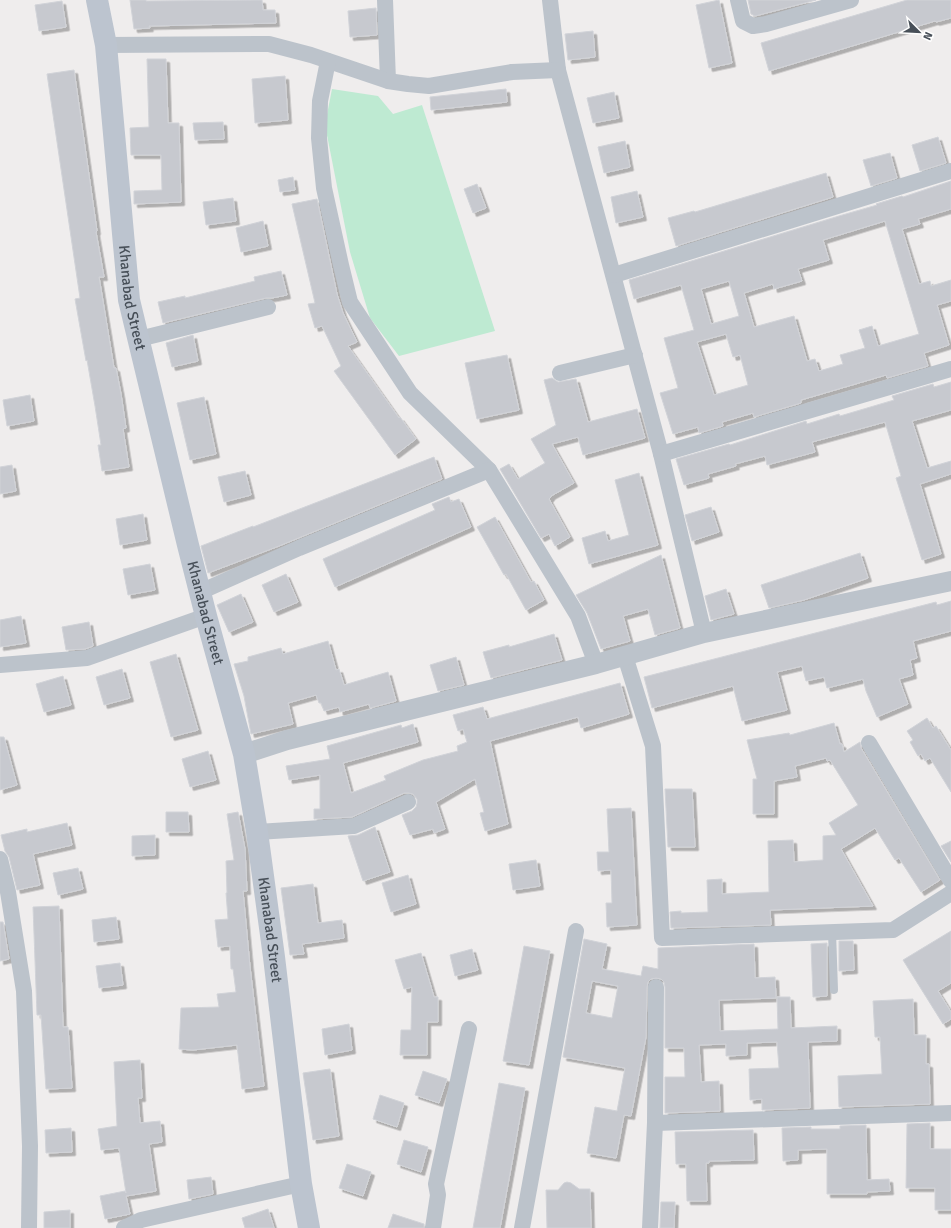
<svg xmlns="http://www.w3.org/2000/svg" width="951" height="1228" font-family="Signika,sans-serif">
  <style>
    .green { fill: #beead2 }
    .building { fill: #c7c9cf; stroke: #d1d3d8; fill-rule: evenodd; filter: url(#shadow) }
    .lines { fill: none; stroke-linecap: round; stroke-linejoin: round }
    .service { stroke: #bcc3cb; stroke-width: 8 }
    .minor { stroke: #bcc3cb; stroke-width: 16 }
    .tertiary { stroke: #bcc3cb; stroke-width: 20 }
    .secondary { stroke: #bcc4cf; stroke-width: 22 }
    .labels { text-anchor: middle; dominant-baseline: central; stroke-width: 3.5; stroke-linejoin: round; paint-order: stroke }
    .street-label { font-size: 15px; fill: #474f58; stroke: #fff }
  </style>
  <defs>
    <filter id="shadow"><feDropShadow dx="3.5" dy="3.5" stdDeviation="0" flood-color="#0004"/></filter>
  </defs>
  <rect width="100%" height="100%" fill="#efeded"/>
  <!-- green -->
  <polygon class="green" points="332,89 378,96 393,114 422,105 495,331 399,356 370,318 350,252 325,125"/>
  <!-- building -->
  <g class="building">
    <polygon points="130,0 146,0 146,1 262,0 263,10 275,10 276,23 149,26 150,28 134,29"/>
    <polygon points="719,0 732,63 709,68 696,5"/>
    <polygon points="748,0 816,0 755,16 751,14"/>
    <polygon points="907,0 951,0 951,18 936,22 935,21 769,71 761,43"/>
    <polygon points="62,1 66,27 39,31 35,5"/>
    <polygon points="376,8 377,35 350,37 348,11"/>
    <polygon points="593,31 595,57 568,60 565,34"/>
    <polygon points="147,59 166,59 168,123 179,123 181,202 134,204 134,191 162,190 161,155 131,155 130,128 149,127"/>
    <polygon points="74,70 97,231 96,232 104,277 99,277 114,368 116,368 121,394 126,428 123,429 129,467 102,471 98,445 101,445 95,406 87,360 86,361 75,299 80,298 47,74"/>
    <polygon points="285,76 288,120 255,123 252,79"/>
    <polygon points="506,89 507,102 431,110 430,97"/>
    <polygon points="614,92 619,118 593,123 587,98"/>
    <polygon points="223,122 224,139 195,140 193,123"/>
    <polygon points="938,137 946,163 920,171 912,145"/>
    <polygon points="625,141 630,167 604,173 598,147"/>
    <polygon points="890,153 897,178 871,186 863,160"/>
    <polygon points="826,173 833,197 676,246 668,218 694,211 695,212"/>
    <polygon points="293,177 295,190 280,192 278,180"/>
    <path d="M 951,181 L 951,209 L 918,219 L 920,224 L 902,229 L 919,284 L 930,281 L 931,286 L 951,280 L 951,301 L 937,305 L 949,345 L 924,353 L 928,366 L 887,378 L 886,375 L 801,400 L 801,403 L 754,417 L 753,413 L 722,422 L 723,426 L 699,433 L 698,427 L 673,434 L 660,393 L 678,388 L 664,338 L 694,330 L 681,285 L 634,299 L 629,280 L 839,216 L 877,205 L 876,204 L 902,196 L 903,197 ZM 885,221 L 919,334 L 878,346 L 872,326 L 859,330 L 865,348 L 840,355 L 843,364 L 819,371 L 815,359 L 807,361 L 794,316 L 754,327 L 744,293 L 773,284 L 774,289 L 802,281 L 798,269 L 829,260 L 823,240 ZM 729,281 L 739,316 L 711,324 L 701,289 ZM 726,334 L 733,357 L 740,355 L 748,385 L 714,395 L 697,342 Z"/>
    <polygon points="477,184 486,208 473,213 464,189"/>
    <polygon points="637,191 643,217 616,223 611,197"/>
    <polygon points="233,198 236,221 206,225 203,202"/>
    <polygon points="317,199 337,294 343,313 357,342 348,346 399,418 400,417 416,439 395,455 334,371 341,366 322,326 315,328 308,304 315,303 292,204"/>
    <polygon points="263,221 268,246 241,252 236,228"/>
    <polygon points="281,271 287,295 272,298 266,298 163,323 158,302 185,296 185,298 255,281 254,277"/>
    <polygon points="193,335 198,361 172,367 166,343"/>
    <polygon points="507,355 519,410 477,419 465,363"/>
    <polygon points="552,378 558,382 576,379 588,422 637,409 645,438 583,455 578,437 552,444 574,483 551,496 551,497 549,499 570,537 555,546 549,534 541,538 500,469 509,464 518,479 545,463 531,439 556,425 544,380"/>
    <polygon points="951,382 951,410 912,421 927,468 951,461 951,474 920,484 941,554 922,560 896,478 901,476 885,422 812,442 815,452 767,465 765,456 735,464 736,466 708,474 709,478 684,485 676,459 729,444 730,445 806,421 807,424 839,414 840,416 894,400 892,396 933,384 934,387"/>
    <polygon points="30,395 34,421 7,426 3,400"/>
    <polygon points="204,397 216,454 190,460 177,403"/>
    <polygon points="434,457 442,479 279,546 208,573 201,546 253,526 253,527"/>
    <polygon points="12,465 16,491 0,494 0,467"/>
    <polygon points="245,471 251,495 224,502 218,477"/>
    <polygon points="639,473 658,545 589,564 582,538 605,531 608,541 629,535 615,480"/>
    <polygon points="449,497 451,502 459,499 471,527 335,587 323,559 435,510 432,504"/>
    <polygon points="711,507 719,532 692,541 685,515"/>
    <polygon points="143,514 147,540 120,545 116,519"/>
    <polygon points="495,517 531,582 534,581 544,600 526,610 506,574 504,575 477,527"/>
    <polygon points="860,553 868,578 804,600 769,608 761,585"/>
    <polygon points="661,555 680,628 655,635 648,609 623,616 630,641 601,649 587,613 576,595"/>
    <polygon points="150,564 155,590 128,595 123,569"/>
    <polygon points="286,574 298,602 274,612 262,585"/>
    <polygon points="726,589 734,614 711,620 705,596"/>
    <polygon points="241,594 253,622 229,632 217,605"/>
    <polygon points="951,601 951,631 913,641 917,658 910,660 913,675 899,679 908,704 877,717 866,691 863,679 827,688 824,677 806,681 802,666 777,672 787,710 742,721 733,686 652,708 644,677 936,602 937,605"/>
    <polygon points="21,616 26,643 0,647 0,620"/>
    <polygon points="89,622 93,646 85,649 66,650 62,627"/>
    <polygon points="554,634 562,660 491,678 483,652 509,645 509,647"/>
    <polygon points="328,641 336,670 339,669 344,685 388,672 396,701 370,708 369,704 340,712 339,707 324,711 321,703 319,703 316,695 288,703 293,724 251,734 244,696 234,664 248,661 248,657 281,648 283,654"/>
    <polygon points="176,654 198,730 171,737 150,662"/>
    <polygon points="456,657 464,685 438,691 430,665"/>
    <polygon points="122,669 130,698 104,705 96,677"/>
    <polygon points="63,676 71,705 44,712 36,684"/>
    <polygon points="620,683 629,714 581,728 578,717 490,741 508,824 485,831 480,813 484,812 475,779 436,802 445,829 434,833 433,829 410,835 402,815 412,811 416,807 417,803 417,799 413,794 409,793 404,793 352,817 314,819 314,809 320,809 320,775 289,780 286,766 330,759 327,746 401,725 402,728 413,724 418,742 343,763 351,793 386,780 384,776 423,760 458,751 457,746 467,742 463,729 458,731 453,715 483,707 487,719"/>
    <polygon points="927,718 933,728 936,726 951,750 951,792 930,758 925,761 921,754 918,756 910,742 913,740 907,731"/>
    <polygon points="834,723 840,744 842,744 844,752 860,742 861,748 940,880 921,892 899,858 895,860 875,828 841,849 873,906 770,910 771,925 671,928 670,912 681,911 681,913 708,912 707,880 722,879 722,894 769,892 768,841 793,840 794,862 823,860 823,836 836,835 829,823 858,805 830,760 827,761 826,758 795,766 797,777 774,781 774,814 753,814 753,779 757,779 747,740 789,733 790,735"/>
    <polygon points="0,737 4,737 17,785 0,790"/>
    <polygon points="208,751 216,780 190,787 182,759"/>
    <polygon points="665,789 692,789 695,847 668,847"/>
    <polygon points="631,808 637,925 607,927 606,903 612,903 611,870 598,871 597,852 609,852 607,809"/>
    <polygon points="166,812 188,812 189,832 166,832"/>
    <polygon points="238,812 245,849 247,891 243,891 250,967 264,1086 242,1089 237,1045 193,1050 179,1049 181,1008 219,1007 217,994 236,992 233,969 231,969 230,946 218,947 215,920 228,919 226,893 227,893 226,861 234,860 227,814"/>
    <polygon points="67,823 72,845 33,854 40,885 17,890 9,857 5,851 1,835 27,829 27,832"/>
    <polygon points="375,827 390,872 363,881 348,836 358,835"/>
    <polygon points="155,835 155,855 132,856 132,836"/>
    <polygon points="951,841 951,862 941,846"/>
    <polygon points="536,860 540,886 513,890 509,864"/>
    <polygon points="78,868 83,889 58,895 53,873"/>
    <polygon points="408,875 416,904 391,912 382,883"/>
    <polygon points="313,884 318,923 342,920 344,938 302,944 304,954 290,955 281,888"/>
    <polygon points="59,906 63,1027 68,1027 72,1088 46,1089 41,1015 37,1015 33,907"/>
    <polygon points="116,917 119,939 94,942 92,920"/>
    <polygon points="0,922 3,922 9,959 0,961"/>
    <polygon points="951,931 951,983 938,991 951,1012 951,1019 943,1024 903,960"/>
    <path d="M 584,939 L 607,944 L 602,969 L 641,976 L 643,966 L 658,969 L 658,948 L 754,944 L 755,978 L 775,977 L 776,998 L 719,1000 L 720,1031 L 778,1029 L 777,997 L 790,997 L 791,1028 L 837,1026 L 837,1041 L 808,1042 L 810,1108 L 762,1110 L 762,1099 L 750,1100 L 749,1069 L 779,1068 L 777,1042 L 747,1043 L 747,1055 L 726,1056 L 726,1044 L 699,1045 L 701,1082 L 719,1081 L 720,1111 L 665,1113 L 665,1077 L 685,1077 L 684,1048 L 665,1048 L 665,987 L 664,982 L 661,979 L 656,978 L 651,979 L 648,982 L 647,987 L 646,1037 L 631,1116 L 624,1115 L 616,1158 L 587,1153 L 595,1107 L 617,1111 L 625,1068 L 563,1057 ZM 592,981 L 618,986 L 612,1018 L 586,1013 Z"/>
    <polygon points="839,941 853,941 854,970 839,971"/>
    <polygon points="827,943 827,996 813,997 811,944"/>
    <polygon points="524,946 550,951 529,1065 503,1061"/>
    <polygon points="472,949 478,970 455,976 450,955"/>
    <polygon points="421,953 434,997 438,997 438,1022 427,1022 427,1055 400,1055 401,1030 411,1030 412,987 404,989 395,960"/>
    <polygon points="120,963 123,985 99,988 96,966"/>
    <polygon points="913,999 914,1035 926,1035 926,1064 929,1064 930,1104 839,1107 838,1076 882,1074 880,1037 875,1037 873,1001"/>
    <polygon points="349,1024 352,1050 325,1055 322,1029"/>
    <polygon points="140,1060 142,1098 138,1098 140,1123 160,1121 162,1142 149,1144 156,1191 126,1196 130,1214 105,1219 100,1196 125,1191 126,1193 119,1148 101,1150 98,1129 117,1126 114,1062"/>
    <polygon points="330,1069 339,1136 313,1140 303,1073"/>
    <polygon points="423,1071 447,1079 439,1103 415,1095"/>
    <polygon points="499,1083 525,1088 513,1157 500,1228 473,1228"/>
    <polygon points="380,1095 404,1103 397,1127 373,1119"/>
    <polygon points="930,1123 930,1149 951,1149 951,1210 935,1210 935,1188 906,1188 907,1124"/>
    <polygon points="866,1125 867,1180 889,1179 890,1191 867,1192 867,1194 827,1194 827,1149 798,1150 798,1160 783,1161 782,1128 811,1127 811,1129 840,1129 840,1126"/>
    <polygon points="71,1128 72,1152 46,1153 45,1130"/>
    <polygon points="753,1130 754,1160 709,1161 709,1163 706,1163 707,1201 687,1201 686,1164 676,1164 675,1132"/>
    <polygon points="404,1140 428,1147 421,1172 397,1164"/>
    <polygon points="347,1164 371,1172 363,1196 339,1188"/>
    <polygon points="211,1177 213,1194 189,1199 187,1180"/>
    <polygon points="567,1182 571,1183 579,1189 590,1189 591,1228 547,1228 546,1190 558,1190 564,1183"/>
    <polygon points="661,1202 675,1202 674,1228 660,1228"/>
    <polygon points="268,1209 274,1228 245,1228 242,1218"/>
    <polygon points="70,1210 70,1228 44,1228 44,1212"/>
    <polygon points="393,1214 424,1224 424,1228 388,1228"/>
  </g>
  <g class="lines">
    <!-- service -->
    <polyline class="service" points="832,932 834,990"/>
    <!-- minor -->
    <g class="minor">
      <polyline points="385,0 388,81"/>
      <polyline points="550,0 558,70 661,454 704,633"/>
      <polyline points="738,0 743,21 753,26 766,24 851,0"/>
      <polyline points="106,45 269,44 311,55 388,81 408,84 429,86 512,72 558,70"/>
      <polyline points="328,61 320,101 319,138 324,188 341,265 350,302 410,393 489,470 578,616 596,664"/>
      <polyline points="614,275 951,171"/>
      <polyline points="139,339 268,307"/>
      <polyline points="560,373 635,355"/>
      <polyline points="661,454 951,369"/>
      <polyline points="200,592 299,548 489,470"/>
      <polyline points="625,656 653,746 662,938 893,930 951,893"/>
      <polyline points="0,665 87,658 206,616"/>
      <polyline points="869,743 951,881"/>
      <polyline points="257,832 354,826 408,802"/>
      <polyline points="0,859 8,892 24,991 30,1146 29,1228"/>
      <polyline points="655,1123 951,1113"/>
      <polyline points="124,1228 141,1220 301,1184"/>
      <polyline points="433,1228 438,1195 436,1184 469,1029"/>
      <polyline points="522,1228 576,931"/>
      <polyline points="650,1228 655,1123 656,987"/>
    </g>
    <!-- tertiary -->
    <polyline class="tertiary" points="244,754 287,740 596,664 704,633 951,581"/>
    <!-- secondary -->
    <path class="secondary" id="s1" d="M 97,0 L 106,45 L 129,300 L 188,545 L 206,616 L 244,754 L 257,832 L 274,957 L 301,1184 L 309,1228"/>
  </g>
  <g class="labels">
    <!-- street labels -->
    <g class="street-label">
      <text stroke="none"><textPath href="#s1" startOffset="300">Khanabad Street</textPath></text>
      <text stroke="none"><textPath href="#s1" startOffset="624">Khanabad Street</textPath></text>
      <text stroke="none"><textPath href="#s1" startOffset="948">Khanabad Street</textPath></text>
    </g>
  </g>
  <!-- north arrow -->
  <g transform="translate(919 32) rotate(114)" stroke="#ffffff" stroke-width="3" paint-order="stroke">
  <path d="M0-3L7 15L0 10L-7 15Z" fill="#474f58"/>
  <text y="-6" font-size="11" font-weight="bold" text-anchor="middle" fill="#474f58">N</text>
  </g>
</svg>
